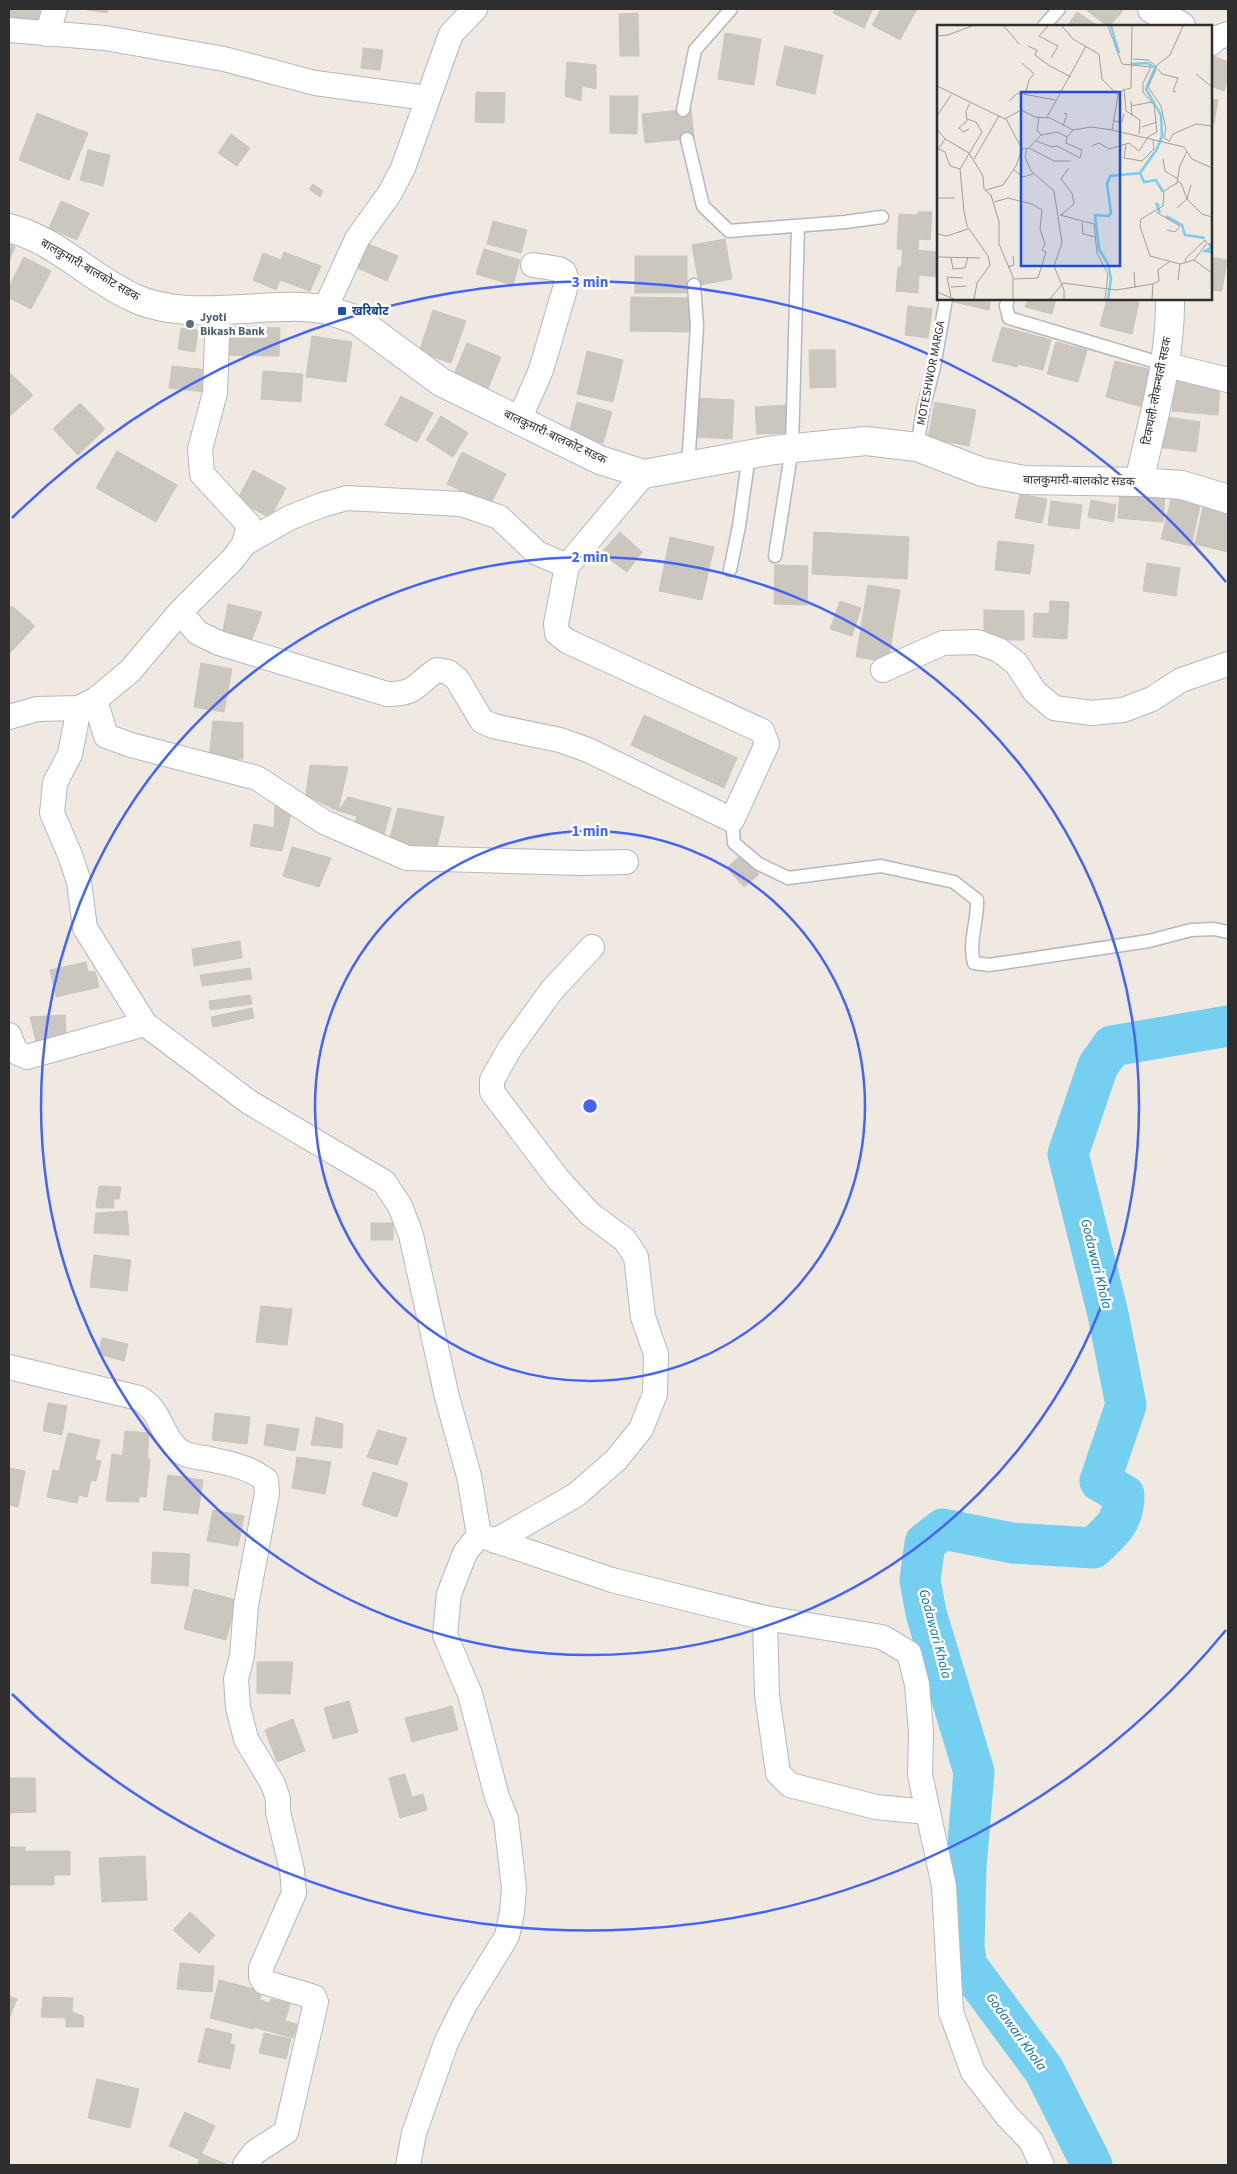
<svg xmlns="http://www.w3.org/2000/svg" width="1237" height="2174" font-family="'Source Sans 3','Noto Sans Devanagari',sans-serif">
  <style>
    .lines { fill: none; stroke-linecap: round; stroke-linejoin: round }
    .river { stroke: #75cff0; stroke-width: 41 }
    .building { fill: #cbc7bf; stroke: #cbc5ba }
    .service-casing { stroke: #b4b7c1; stroke-width: 15 }
    .minor-casing { stroke: #b4b7c1; stroke-width: 26 }
    .tertiary-casing { stroke: #b4b7c1; stroke-width: 30 }
    .secondary-casing { stroke: #b4b7c1; stroke-width: 30 }
    .service { stroke: #fff; stroke-width: 12 }
    .minor { stroke: #fff; stroke-width: 24 }
    .tertiary { stroke: #fff; stroke-width: 28 }
    .secondary { stroke: #fff; stroke-width: 28 }
    .ring { fill: none; stroke: #4264fb; stroke-width: 2.5 }
    .transit-dot { fill: #1a4fb4; stroke: #fff; stroke-width: 2 }
    .service-dot { fill: #5c6f8a; stroke: #fff; stroke-width: 2 }
    .labels { text-anchor: middle; dominant-baseline: central; stroke-width: 5; stroke-linejoin: round; paint-order: stroke }
    .street-label { font-size: 12px; fill: #2e2e2e; stroke: #fff }
    .transit-label { font-size: 12px; font-weight: bold; fill: #164399; stroke: #fff; text-anchor: start }
    .service-label { font-size: 12px; font-weight: bold; fill: #4e5e75; stroke: #fff; text-anchor: start }
    .water-label { font-size: 14px; font-style: italic; fill: #0d6fa3; stroke: #fff }
    .inset-river { fill: none; stroke: #75cff0; stroke-width: 2.5 }
    .inset-road { fill: none; stroke: #a29e99; stroke-width: 1 }
    .view { fill: #1d4ed8; fill-opacity: 0.15; stroke: #1d4ed8; stroke-width: 2.5 }
    .inset-edge { fill: none; stroke: #2e2e2e; stroke-width: 2.5 }
    .centre { fill: #4264fb; stroke: #fff; stroke-width: 2.5 }
    .ring-label { font-size: 15px; text-anchor: middle; font-weight: bold; fill: #4264fb; stroke: #fff; stroke-width: 5; stroke-linejoin: round; paint-order: stroke }
  </style>
  <rect width="100%" height="100%" fill="#efe9e1"/>
  <g class="lines">
    <!-- river -->
    <path class="river" d="M 1092,2165 L 1044,2070 L 967,1966 L 964,1948 L 966,1867 L 974,1772 L 926,1613 L 920,1580 L 925,1543 L 943,1529 L 1012,1543 L 1093,1548 C 1112,1531 1124,1521 1124,1495 L 1100,1481 L 1126,1405 L 1108,1314 L 1068,1154 L 1098,1066 L 1112,1046 L 1228,1026"/>
  </g>
  <!-- building -->
  <g class="building">
    <polygon points="9,9 40,9 37,26 9,20"/>
    <polygon points="82,9 108,9 107,13"/>
    <polygon points="835,9 873,9 864,28 833,13"/>
    <polygon points="881,9 917,9 900,40 872,25"/>
    <polygon points="1085,9 1124,9 1110,26 1107,26"/>
    <polygon points="1077,12 1098,26 1067,26"/>
    <polygon points="638,13 639,56 620,56 619,14"/>
    <polygon points="725,33 761,39 754,85 718,79"/>
    <polygon points="785,46 823,55 815,94 776,85"/>
    <polygon points="363,48 383,50 380,70 361,68"/>
    <polygon points="1213,56 1228,62 1228,80 1224,91 1211,86"/>
    <polygon points="567,62 596,65 596,89 582,86 581,101 565,96"/>
    <polygon points="476,92 505,93 504,123 475,122"/>
    <polygon points="610,96 638,96 637,134 610,133"/>
    <polygon points="1211,99 1218,100 1214,123 1211,122"/>
    <polygon points="691,109 694,138 645,143 642,114"/>
    <polygon points="37,113 88,133 69,180 19,160"/>
    <polygon points="231,134 250,148 237,166 218,153"/>
    <polygon points="88,150 110,155 103,186 80,180"/>
    <polygon points="313,184 323,191 320,197 309,189"/>
    <polygon points="61,201 89,213 77,240 49,228"/>
    <polygon points="918,212 932,212 930,240 919,239 918,250 897,249 899,214 918,215"/>
    <polygon points="493,221 527,230 521,253 487,244"/>
    <polygon points="725,239 732,279 699,285 692,245"/>
    <polygon points="366,243 398,256 387,281 355,267"/>
    <polygon points="9,244 15,247 9,261"/>
    <polygon points="484,249 520,260 513,285 476,274"/>
    <polygon points="903,249 938,252 938,277 919,275 918,293 896,291 898,267 901,267"/>
    <polygon points="284,252 321,266 310,291 280,280 276,290 253,280 263,253 281,260"/>
    <rect x="635" y="256" width="52" height="37"/>
    <polygon points="24,257 51,271 31,309 9,298 9,287"/>
    <polygon points="1211,257 1227,260 1222,291 1211,290"/>
    <polygon points="631,297 692,298 692,332 630,331"/>
    <polygon points="950,299 991,299 989,310 949,301"/>
    <polygon points="1028,299 1056,299 1052,314 1025,307"/>
    <polygon points="1107,299 1126,299 1139,302 1132,334 1100,326"/>
    <polygon points="908,306 932,309 928,338 905,335"/>
    <polygon points="433,310 466,321 451,363 419,352"/>
    <polygon points="224,326 280,328 279,356 223,355"/>
    <polygon points="1002,327 1026,333 1017,367 992,361"/>
    <polygon points="181,328 198,330 195,352 178,349"/>
    <polygon points="1026,333 1051,340 1043,370 1018,364"/>
    <polygon points="312,336 352,342 346,382 306,377"/>
    <polygon points="1056,342 1087,350 1078,382 1047,374"/>
    <polygon points="467,343 501,357 486,393 452,379"/>
    <polygon points="809,350 835,350 836,387 810,388"/>
    <polygon points="587,351 623,360 613,402 577,394"/>
    <polygon points="1115,361 1156,371 1146,408 1106,397"/>
    <polygon points="172,366 208,370 206,392 169,388"/>
    <polygon points="263,371 303,374 301,402 261,399"/>
    <polygon points="9,372 33,395 9,417"/>
    <polygon points="1175,379 1220,383 1218,415 1172,411"/>
    <polygon points="401,396 433,413 417,442 385,425"/>
    <polygon points="697,398 734,400 732,439 695,437"/>
    <polygon points="577,402 612,412 603,443 569,434"/>
    <polygon points="935,402 976,410 969,446 928,438"/>
    <polygon points="80,403 105,429 78,455 53,429"/>
    <polygon points="786,405 787,433 757,434 755,407"/>
    <polygon points="441,416 468,433 453,457 426,440"/>
    <polygon points="1161,416 1200,422 1196,452 1157,447"/>
    <polygon points="117,451 177,485 156,522 96,488"/>
    <polygon points="462,452 506,474 490,505 447,484"/>
    <polygon points="253,470 286,488 270,518 237,500"/>
    <polygon points="1120,491 1165,495 1163,522 1118,518"/>
    <polygon points="1020,494 1047,499 1042,523 1015,518"/>
    <polygon points="1172,495 1201,502 1191,546 1161,539"/>
    <polygon points="1091,500 1116,505 1113,522 1088,517"/>
    <polygon points="1051,501 1082,505 1079,529 1048,525"/>
    <polygon points="1203,507 1228,513 1228,552 1195,544"/>
    <polygon points="620,532 642,552 627,572 601,553"/>
    <polygon points="814,532 909,537 907,579 812,574"/>
    <polygon points="670,537 714,547 702,600 659,591"/>
    <polygon points="998,541 1034,545 1030,574 995,570"/>
    <polygon points="1147,563 1180,568 1176,596 1143,591"/>
    <polygon points="775,565 808,566 807,605 774,604"/>
    <polygon points="868,585 900,590 888,662 856,657"/>
    <polygon points="840,601 861,608 852,636 830,629"/>
    <polygon points="1050,601 1069,602 1067,639 1033,637 1034,613 1049,614"/>
    <polygon points="228,604 262,612 251,642 223,631"/>
    <polygon points="12,606 35,626 9,654 9,610"/>
    <polygon points="984,610 1024,611 1024,640 984,640"/>
    <polygon points="201,663 232,669 224,712 194,707"/>
    <polygon points="644,715 737,758 724,788 631,745"/>
    <polygon points="213,721 243,723 243,759 209,759"/>
    <polygon points="310,765 348,767 338,811 306,795"/>
    <polygon points="348,797 391,808 383,839 352,831 357,816 338,811"/>
    <polygon points="275,804 293,806 282,851 250,846 254,824 274,828"/>
    <polygon points="398,808 444,817 436,851 389,841"/>
    <polygon points="292,847 331,858 319,887 283,876"/>
    <polygon points="742,854 759,874 744,887 727,868"/>
    <polygon points="240,941 242,958 194,966 192,949"/>
    <polygon points="86,962 88,972 95,971 99,987 56,997 50,970"/>
    <polygon points="250,968 252,979 202,986 200,975"/>
    <polygon points="250,995 252,1004 210,1010 209,1001"/>
    <polygon points="252,1008 254,1018 213,1027 211,1017"/>
    <polygon points="65,1015 66,1035 36,1041 30,1017"/>
    <polygon points="99,1186 121,1187 119,1199 113,1199 114,1208 96,1208"/>
    <polygon points="127,1211 129,1235 94,1233 96,1213"/>
    <rect x="371" y="1223" width="22" height="17"/>
    <polygon points="94,1255 131,1260 127,1291 90,1287"/>
    <polygon points="261,1306 292,1309 287,1345 256,1342"/>
    <polygon points="102,1338 128,1344 124,1361 98,1354"/>
    <polygon points="48,1403 67,1406 62,1435 43,1431"/>
    <polygon points="215,1413 250,1417 247,1444 212,1440"/>
    <polygon points="316,1417 343,1424 342,1448 311,1445"/>
    <polygon points="267,1424 299,1429 295,1451 264,1445"/>
    <polygon points="378,1430 407,1438 397,1465 367,1457"/>
    <polygon points="125,1431 149,1433 147,1462 122,1460"/>
    <polygon points="68,1433 100,1440 95,1460 101,1461 96,1481 91,1480 87,1497 79,1495 77,1503 47,1497 53,1470 59,1471"/>
    <polygon points="112,1454 123,1456 122,1460 147,1462 147,1459 150,1459 146,1497 139,1496 139,1502 106,1501"/>
    <polygon points="297,1457 331,1462 325,1494 292,1488"/>
    <polygon points="9,1468 25,1471 18,1507 9,1505"/>
    <polygon points="373,1472 408,1483 397,1517 362,1505"/>
    <polygon points="168,1475 203,1480 198,1514 163,1510"/>
    <polygon points="213,1510 244,1516 238,1546 207,1541"/>
    <polygon points="153,1552 190,1554 188,1586 151,1583"/>
    <polygon points="194,1589 237,1600 226,1640 184,1629"/>
    <polygon points="257,1662 293,1662 290,1694 257,1693"/>
    <polygon points="349,1701 358,1732 333,1739 324,1708"/>
    <polygon points="452,1706 458,1730 440,1734 434,1711"/>
    <polygon points="434,1711 440,1734 412,1742 405,1718"/>
    <polygon points="293,1719 305,1751 277,1762 265,1730"/>
    <polygon points="405,1774 412,1797 423,1794 427,1810 400,1818 389,1778"/>
    <polygon points="9,1778 35,1778 36,1812 9,1813"/>
    <polygon points="9,1847 25,1847 25,1851 70,1851 70,1875 54,1875 54,1885 9,1885"/>
    <polygon points="145,1856 147,1900 102,1902 99,1858"/>
    <polygon points="190,1912 215,1935 199,1953 173,1930"/>
    <polygon points="180,1963 214,1966 212,1992 177,1989"/>
    <polygon points="219,1980 262,1991 253,2029 210,2018"/>
    <polygon points="9,1996 17,1999 9,2019"/>
    <polygon points="43,1997 73,1998 72,2012 83,2016 84,2027 66,2027 66,2018 41,2017"/>
    <polygon points="271,1999 290,2004 285,2021 297,2024 293,2038 253,2027 260,2000 270,2003"/>
    <polygon points="206,2028 232,2034 230,2044 235,2045 230,2069 198,2062"/>
    <polygon points="264,2033 291,2039 286,2059 259,2053"/>
    <polygon points="97,2079 139,2089 130,2128 88,2118"/>
    <polygon points="185,2112 215,2126 199,2159 169,2146"/>
    <polygon points="202,2154 228,2165 197,2165"/>
  </g>
  <g class="lines">
    <defs>
      <g id="service">
        <polyline points="1044,26 1059,9"/>
        <polyline points="683,110 695,50 731,9"/>
        <polyline points="687,139 703,206 729,231 845,222 882,217"/>
        <polyline points="1008,299 1006,306 1009,318 1163,364"/>
        <polyline points="917,447 923,410 934,367 946,299"/>
        <polyline points="688,467 697,326 694,285"/>
        <polyline points="775,556 792,448 798,226"/>
        <polyline points="730,570 739,526 749,455"/>
        <path d="M 732,820 L 734,843 L 759,864 L 788,878 L 881,866 L 954,882 L 977,900 C 978,922 968,942 974,963 L 989,965 L 1149,941 L 1191,930 L 1214,929 L 1228,932"/>
      </g>
      <g id="minor">
        <polyline points="9,30 105,38 224,59 315,83 427,98"/>
        <polyline points="47,34 55,9"/>
        <polyline points="1211,40 1228,34"/>
        <polyline points="325,309 357,239 390,193 403,168 451,34 475,9"/>
        <polyline points="1163,364 1228,380"/>
        <polyline points="519,420 541,370 567,282 564,272 559,269 533,265"/>
        <polyline points="244,544 289,518 322,505 347,498 461,504 499,517 537,553 567,566 644,474"/>
        <path d="M 180,612 L 198,633 L 219,643 L 387,694 C 418,694 415,684 437,670 L 448,672 L 457,679 L 482,721 L 493,726 L 560,740 L 588,750 L 732,820 L 767,744 L 762,731 L 567,641 L 557,633 L 556,624 L 567,566"/>
        <polyline points="883,670 943,643 977,642 999,650 1016,663 1035,692 1054,708 1092,713 1123,710 1152,699 1181,680 1228,664"/>
        <polyline points="95,700 106,736 131,745 257,778 324,822 407,858 580,863 626,862"/>
        <polyline points="79,708 70,754 55,783 52,813 70,855 79,882 85,928 145,1024 249,1102 384,1182 400,1206 411,1235 447,1397 469,1476 479,1535 465,1553 449,1594 445,1635 470,1694 497,1797 506,1819 514,1888 512,1913 507,1936 464,2006 446,2043 414,2133 408,2165"/>
        <polyline points="9,717 37,709 79,708 95,700 130,671 180,612 233,559 244,544 249,525 202,474 200,449 215,393 218,309"/>
        <polyline points="9,1035 16,1052 27,1057 145,1024"/>
        <path d="M 9,1367 L 139,1398 C 162,1410 161,1438 181,1452 C 188,1456 197,1457 204,1458 C 226,1463 248,1466 266,1480 L 267,1493 L 246,1605 L 242,1656 L 236,1679 L 238,1707 L 246,1739 L 273,1784 L 278,1799 L 278,1812 L 292,1870 L 294,1893 L 261,1968 L 261,1977 L 264,1982 L 314,1997 L 316,2002 L 286,2132 L 255,2152 L 245,2165"/>
        <polyline points="479,1535 612,1580 765,1618 882,1637 909,1653 917,1684 921,1733 920,1775 944,1886 951,2012 973,2072 1007,2116 1031,2141 1042,2165"/>
        <polyline points="495,1541 576,1495 616,1460 641,1429 655,1394 656,1354 643,1317 636,1257 625,1240 590,1214 558,1179 492,1092 492,1080 510,1048 552,990 592,947"/>
        <polyline points="765,1618 767,1695 778,1773 790,1785 876,1807 928,1812"/>
      </g>
      <path id="tertiary" d="M 9,228 C 56,240 89,277 132,297 C 180,321 250,305 303,307 L 325,309 L 357,320 L 441,382 L 600,460 L 644,474 L 774,450 L 866,441 L 917,447 L 982,472 L 1024,480 L 1139,482"/>
      <g id="secondary">
        <polyline points="1152,9 1181,26"/>
        <polyline points="1211,40 1211,41"/>
        <path d="M 1170,299 C 1171,360 1152,422 1139,482 L 1182,485 L 1228,499"/>
      </g>
    </defs>
    <!-- service casing -->
    <use href="#service" class="service-casing"/>
    <!-- minor casing -->
    <use href="#minor" class="minor-casing"/>
    <!-- tertiary casing -->
    <use href="#tertiary" class="tertiary-casing"/>
    <!-- secondary casing -->
    <use href="#secondary" class="secondary-casing"/>
    <!-- service -->
    <use href="#service" class="service"/>
    <!-- minor -->
    <use href="#minor" class="minor"/>
    <!-- tertiary -->
    <use href="#tertiary" class="tertiary"/>
    <!-- secondary -->
    <use href="#secondary" class="secondary"/>
  </g>
  <!-- distance rings -->
  <g class="ring">
    <circle cx="590" cy="1106" r="275"/>
    <circle cx="590" cy="1106" r="549"/>
    <path d="M1226 1630A824 824 0 0 1 12 1694M12 518A824 824 0 0 1 1226 582"/>
  </g>
  <!-- markers -->
  <rect class="transit-dot" x="337" y="306" width="10" height="10" rx="2.5"/>
  <circle class="service-dot" cx="190" cy="324" r="5"/>
  <g class="labels">
    <!-- street labels -->
    <g class="street-label">
      <text transform="translate(90 270) rotate(30)">बालकुमारी-बालकोट सडक</text>
      <text transform="translate(931 373) rotate(-79)">MOTESHWOR MARGA</text>
      <text transform="translate(1157 391) rotate(-79)">टिकथली-लोकन्थली सडक</text>
      <text transform="translate(555 437) rotate(25)">बालकुमारी-बालकोट सडक</text>
      <text transform="translate(1079 481) rotate(1)">बालकुमारी-बालकोट सडक</text>
    </g>
    <!-- transit labels -->
    <g class="transit-label">
      <text x="352" y="311">खरिबोट</text>
    </g>
    <!-- service labels -->
    <g class="service-label">
      <text x="200" y="317">Jyoti<tspan x="200" dy="14">Bikash Bank</tspan></text>
    </g>
    <!-- water labels -->
    <g class="water-label">
      <text transform="translate(1096 1264) rotate(76)">Godawari Khola</text>
      <text transform="translate(935 1634) rotate(75)">Godawari Khola</text>
      <text transform="translate(1016 2032) rotate(54)">Godawari Khola</text>
    </g>
  </g>
  <!-- overview -->
  <g transform="translate(937 25)">
    <rect width="275" height="275" fill="#efe9e1"/>
    <path class="inset-river" d="M 174,1 L 182,28M 203,148 L 207,157 L 219,155 L 226,167M 222,181 L 219,178 L 223,188M 229,191 L 245,200 L 248,210 L 268,213M 272,218 L 274,223 L 268,226 L 275,227M 171,274 L 174,254 L 171,239 L 162,224 L 158,190 L 172,191 L 174,188 L 170,159 L 173,151 L 203,148 L 220,124 L 225,111 L 224,90 L 209,64 L 218,43 L 210,38 L 194,39"/>
    <path class="inset-road" d="M 67,1 L 82,19M 111,1 L 102,11 L 121,21 L 114,33M 125,1 L 136,14 L 162,29 L 165,54 L 181,70 L 175,105 L 247,122 L 255,134 L 275,143M 0,11 L 11,10 L 35,1M 91,21 L 100,25 L 98,30 L 113,41 L 134,52M 196,34 L 211,35 L 220,42 L 211,62 L 224,81 L 229,104 L 227,113 L 232,116M 85,38 L 97,49 L 92,55 L 88,70M 219,41 L 233,30 L 246,1M 221,44 L 225,49 L 241,53 L 236,66 L 239,67M 259,49 L 275,62M 0,61 L 68,94 L 84,85 L 98,92 L 113,93 L 136,105 L 154,102 L 175,105M 187,64 L 189,86 L 203,95 L 202,109M 181,70 L 186,65 L 194,63 L 195,1M 72,76 L 81,68 L 118,75M 194,76 L 195,91M 194,81 L 215,77M 0,91 L 14,70M 110,92 L 149,21M 30,94 L 39,97 L 45,107 L 23,144 L 27,186 L 30,201 L 51,231 L 53,240 L 40,258 L 37,274M 69,94 L 85,124M 177,96 L 185,97 L 187,89M 126,101 L 130,89 L 127,88M 205,102 L 220,97M 0,104 L 8,114 L 0,126M 32,104 L 26,107 L 22,103 L 30,96 L 29,86 L 33,78M 104,110 L 121,107 L 130,112 L 136,105M 8,114 L 32,128 L 46,151 L 47,164 L 54,170 L 62,197 L 62,219 L 76,252 L 76,274M 99,116 L 115,122 L 120,121 L 143,133 L 145,125 L 129,118 L 130,112M 232,117 L 236,109 L 259,99 L 275,101M 189,119 L 187,133 L 205,136 L 217,124 L 216,115M 155,121 L 162,118 L 172,124 L 192,118 L 202,126 L 211,112 L 220,107 L 217,80 L 206,67 L 206,58 L 214,42 L 185,39 L 171,1M 92,123 L 117,136 L 134,136M 2,124 L 8,127 L 13,141 L 23,144M 85,124 L 92,123 L 104,110 L 100,105 L 102,92M 90,124 L 88,132 L 94,146 L 117,166 L 125,218 L 117,241 L 127,265 L 127,274M 250,127 L 243,140 L 240,158 L 227,166 L 226,181 L 204,194 L 203,201 L 213,231 L 243,239 L 257,235 L 275,248M 37,134 L 62,91M 226,134 L 228,146 L 241,154M 77,145 L 86,152 L 96,149M 240,156 L 244,158 L 250,174 L 265,189 L 275,192M 49,165 L 66,160 L 79,141 L 85,124M 0,173 L 18,173M 57,177 L 71,173 L 95,179 L 105,185 L 103,204 L 108,219 L 105,225 L 109,227 L 101,253 L 77,254M 240,183 L 250,174 L 254,160M 219,187 L 243,201 L 238,207 L 230,205M 123,190 L 157,199 L 160,228 L 171,249 L 168,274M 124,190 L 137,179 L 135,168 L 124,154 L 132,143M 145,197 L 146,209 L 159,212M 0,209 L 10,211 L 31,204M 0,232 L 43,233M 14,233 L 16,244 L 28,243 L 31,232M 257,235 L 270,218M 249,238 L 248,234 L 268,215 L 270,218M 71,242 L 77,240 L 76,231M 197,247 L 198,263M 241,255 L 243,239M 14,262 L 30,261M 0,267 L 17,274M 14,272 L 10,252 L 26,253M 113,274 L 126,258 L 179,265 L 216,259 L 222,256 L 221,245 L 232,237M 215,274 L 216,259"/>
    <path class="view" d="M 84,67 L 183,67 L 183,241 L 84,241 Z"/>
    <rect width="275" height="275" class="inset-edge"/>
  </g>
  <circle cx="590" cy="1106" r="8" class="centre"/>
  <g class="ring-label">
    <text x="590" y="287">3 min</text>
    <text x="590" y="562">2 min</text>
    <text x="590" y="836">1 min</text>
  </g>
  <!-- border -->
  <rect width="1237" height="2174" fill="none" stroke="#2e2e2e" stroke-width="20"/>
</svg>
